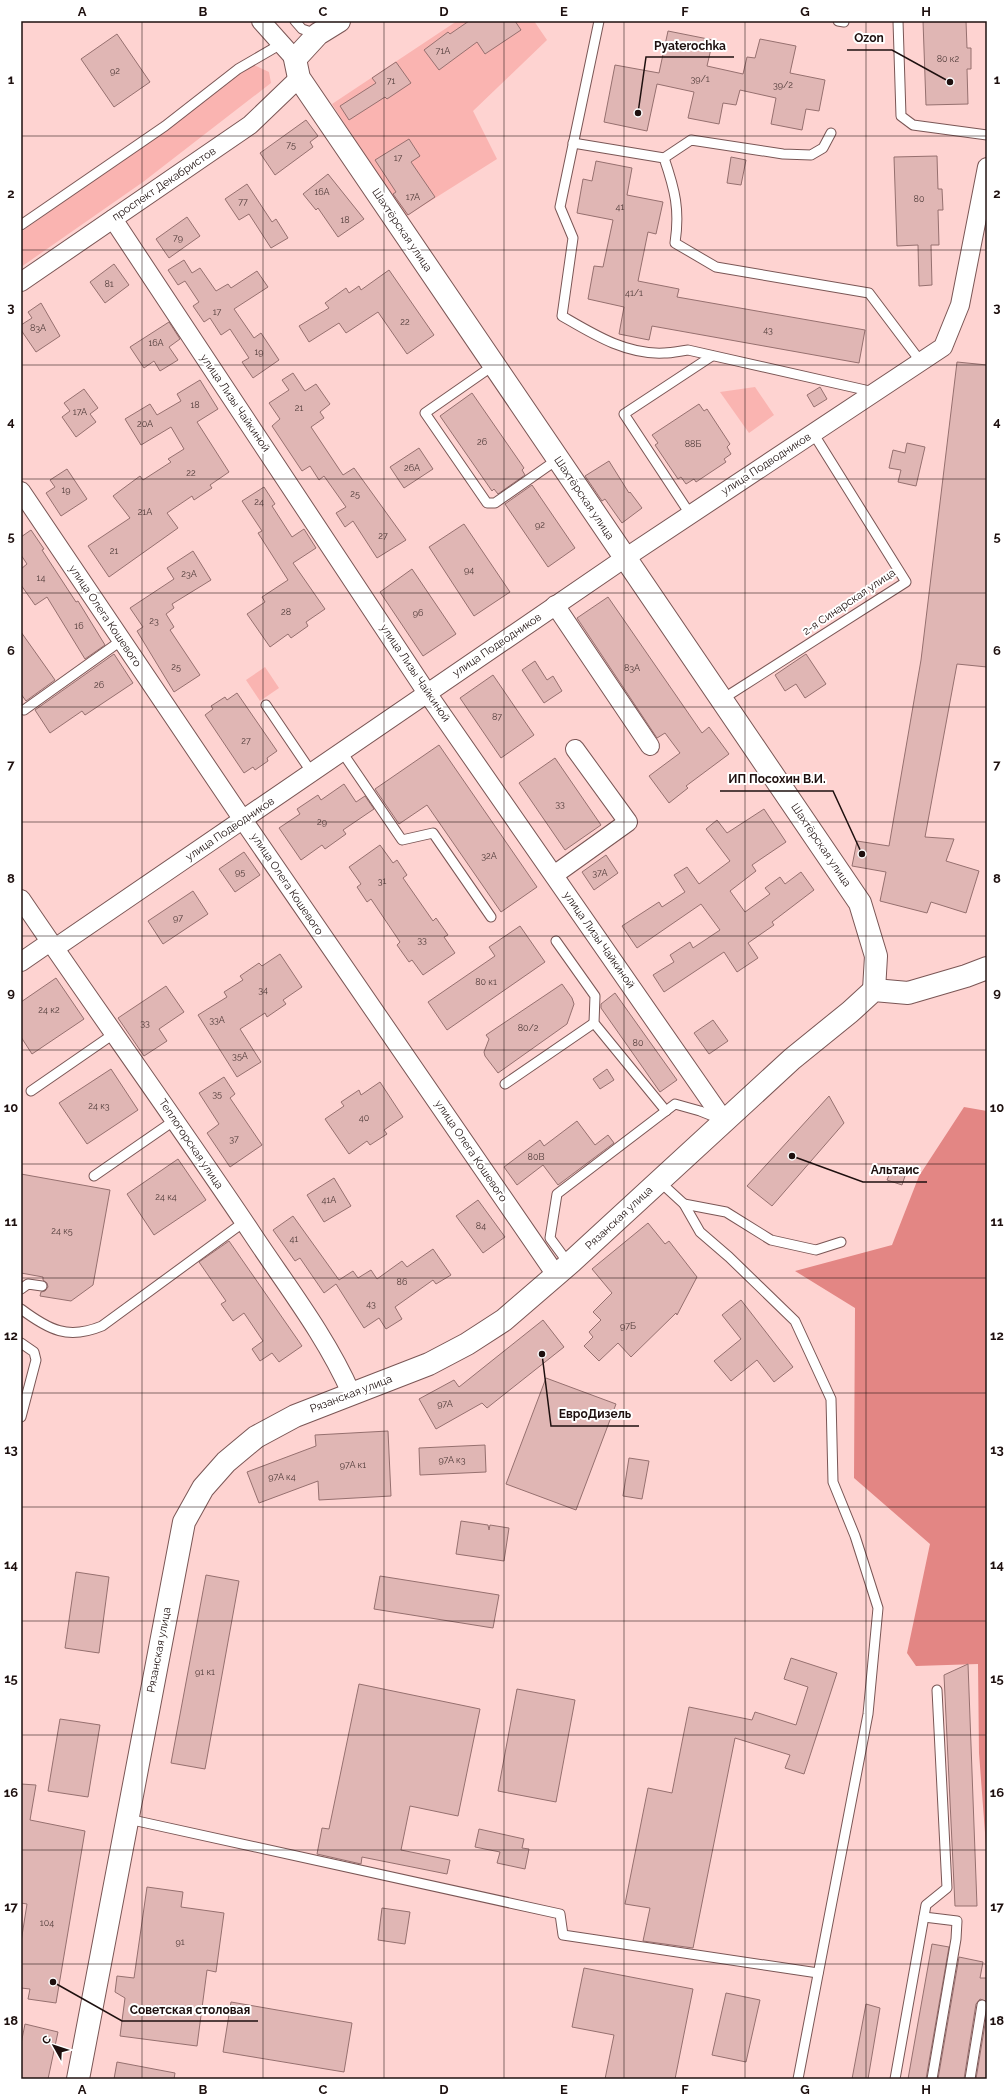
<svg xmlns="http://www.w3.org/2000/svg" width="1008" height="2100" font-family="Raleway,sans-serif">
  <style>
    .green { fill: #fab4b1 }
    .forest { fill: #e38684 }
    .building { fill: #e0b6b4; stroke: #96706f }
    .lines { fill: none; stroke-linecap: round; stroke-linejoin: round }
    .lane-casing { stroke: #7a5655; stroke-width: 11 }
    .street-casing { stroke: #7a5655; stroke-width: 20 }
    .secondary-casing { stroke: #7a5655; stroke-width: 24 }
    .lane { stroke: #fff; stroke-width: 9 }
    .street { stroke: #fff; stroke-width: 18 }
    .secondary { stroke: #fff; stroke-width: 22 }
    .grid { fill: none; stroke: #1e100f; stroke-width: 1; stroke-opacity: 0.55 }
    .labels { text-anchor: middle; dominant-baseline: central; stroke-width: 4; stroke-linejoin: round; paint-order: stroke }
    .number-label { font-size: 9px; fill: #4e3a38 }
    .street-label { font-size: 11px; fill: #1e100f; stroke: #fff }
    .leader { fill: none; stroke: #1e100f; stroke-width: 1.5 }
    .callout-dot { fill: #1e100f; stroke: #fff; stroke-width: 1.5 }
    .callout-label { font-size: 12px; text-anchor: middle; font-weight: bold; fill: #1e100f; stroke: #fff; stroke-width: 4; stroke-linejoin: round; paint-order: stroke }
    .neatline { fill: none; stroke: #1e100f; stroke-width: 1.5 }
    .grid-label { font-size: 13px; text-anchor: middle; font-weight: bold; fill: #1e100f }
  </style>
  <rect width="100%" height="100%" fill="#fed3d1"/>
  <!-- green -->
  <g class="green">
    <polygon points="457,21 534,21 547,40 473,111 497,159 405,217 332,104"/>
    <polygon points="252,64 269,72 271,83 143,182 21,267 21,232 220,89"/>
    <polygon points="755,387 774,415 749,433 720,392"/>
    <polygon points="265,667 279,688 260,701 246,680"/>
  </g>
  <!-- forest -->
  <polygon class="forest" points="964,1107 987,1111 987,1859 979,1753 978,1664 916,1666 907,1653 930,1544 854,1478 855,1308 795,1271 892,1245 919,1176"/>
  <!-- building -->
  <g class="building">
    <polygon points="469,21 515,21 521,30 485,54 477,42 439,70 424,50 448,32 450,34"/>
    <polygon points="923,21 966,21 967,48 971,48 971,69 967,69 968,104 926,105"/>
    <polygon points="668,31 713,40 707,66 743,74 747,57 755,58 760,39 796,46 790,73 825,80 819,111 806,109 802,130 771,124 776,98 740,90 736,105 723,103 719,124 688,118 694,92 657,84 647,131 604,122 615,65 659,73"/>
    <polygon points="117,34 150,82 114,107 81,59"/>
    <polygon points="396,62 411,83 387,99 385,97 349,120 340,106 376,83 372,78"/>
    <polygon points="306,120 318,136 310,142 313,147 275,175 260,153"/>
    <polygon points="409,139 420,156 411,162 435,197 408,215 393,194 396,192 375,160"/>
    <polygon points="937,156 938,189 942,189 943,210 938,210 939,245 931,245 932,285 919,286 918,245 897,246 894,157"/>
    <polygon points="731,157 746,160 741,185 727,183"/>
    <polygon points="596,161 632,168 627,195 663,202 656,234 648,232 638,281 679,289 677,297 865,330 859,363 652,326 649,340 619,334 624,307 588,299 594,266 603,267 613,220 577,213 583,179 592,181"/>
    <polygon points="328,174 364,219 338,237 318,208 316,210 303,194"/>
    <polygon points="247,184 272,222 276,219 288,238 271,248 249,214 239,220 225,199"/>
    <polygon points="187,217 200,236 169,258 156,239"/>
    <polygon points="184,260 192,273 200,268 216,291 228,284 231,288 257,271 268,287 234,309 254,338 261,333 279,360 253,378 242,362 249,358 230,329 221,335 210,318 204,322 193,306 199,302 185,281 178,285 168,270"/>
    <polygon points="114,264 129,285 105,303 90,282"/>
    <polygon points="389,270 434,335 407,354 378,312 346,333 339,323 309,342 299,326 329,308 325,303 346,288 349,293 359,286 361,290"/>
    <polygon points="41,303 60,336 36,352 21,330 21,325 32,318 28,312"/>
    <polygon points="169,322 180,339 169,347 178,360 160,371 154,361 144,368 130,347"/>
    <polygon points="957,362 987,365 987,667 957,664 925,837 954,839 946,861 979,871 966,913 931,902 927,913 880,901 886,872 852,866 857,841 889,846 921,660"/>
    <polygon points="293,373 305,391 316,384 330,404 320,412 324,418 311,427 343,475 354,468 406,540 377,558 353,521 345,527 336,513 346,507 324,476 319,480 310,466 302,471 272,426 280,419 269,403 289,390 282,380"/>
    <polygon points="200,380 218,409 197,422 229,472 210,485 212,488 194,500 192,496 167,513 178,528 109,577 88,546 130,518 113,496 140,476 143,480 171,462 168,459 184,449 171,427 141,445 125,419 150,404 157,415 181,401 177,394"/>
    <polygon points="820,387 827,399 814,407 807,395"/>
    <polygon points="84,389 98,408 90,414 96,422 76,437 62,417 70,411 64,403"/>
    <polygon points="472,393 524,468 522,470 525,475 498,494 494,489 492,491 440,416"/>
    <polygon points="699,404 704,411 707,409 730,444 727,447 731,454 724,459 726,462 696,482 694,479 686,484 681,477 678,479 655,445 658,443 652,435"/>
    <polygon points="907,443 925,447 916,486 898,482 901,470 889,468 893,450 905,453"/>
    <polygon points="419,448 433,469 404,488 390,467"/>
    <polygon points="609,461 629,493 630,492 642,508 622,523 605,499 602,501 585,476"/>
    <polygon points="67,469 87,499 61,516 46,493 55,487 50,480"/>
    <polygon points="532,485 575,548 548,567 505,504"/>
    <polygon points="264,487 275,504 272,506 292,537 304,529 316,548 293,563 325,609 306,622 308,626 291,638 288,634 270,647 247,614 265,602 262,597 288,580 258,533 262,531 242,501"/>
    <polygon points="464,524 510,592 474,616 429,547"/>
    <polygon points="31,530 44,549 42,550 76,602 78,601 105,645 85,659 47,597 35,605 21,585 21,569 27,564 21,555 21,537"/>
    <polygon points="193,551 211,580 172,604 174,608 166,614 174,627 170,630 200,675 174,692 137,631 143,627 130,608 174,579 167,568"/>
    <polygon points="412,569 456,634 423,656 380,592"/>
    <polygon points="608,597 702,733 709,727 729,754 686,786 688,788 669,803 649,776 680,753 665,733 657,738 577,618"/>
    <polygon points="21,632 55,680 26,701 21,694"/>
    <polygon points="114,654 133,683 85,715 82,711 50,733 35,710"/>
    <polygon points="806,654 826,684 805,698 796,684 785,691 775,675"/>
    <polygon points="535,661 547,680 553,676 562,691 544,703 522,670"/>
    <polygon points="493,675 534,735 501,758 460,698"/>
    <polygon points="237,693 277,751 267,758 268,761 255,770 253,767 244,773 205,715 213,709 211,706 225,697 227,700"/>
    <polygon points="439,745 537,887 501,912 427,805 399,824 375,789"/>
    <polygon points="555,758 601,825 565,850 519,783"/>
    <polygon points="344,784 356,802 365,796 374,809 343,830 346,834 325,849 322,845 301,860 279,828 300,814 297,809 318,795 321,800"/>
    <polygon points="764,809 786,842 752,865 756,871 730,891 745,912 770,894 765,888 780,877 785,884 801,872 814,890 772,922 774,925 748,943 758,958 737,972 724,952 664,992 653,975 674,962 670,955 690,942 693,948 720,930 701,904 637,948 622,926 659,902 662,907 685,892 674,875 687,867 699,884 730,861 706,829 717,820 727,833"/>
    <polygon points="380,845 393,863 397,860 407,875 403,878 433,921 436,918 448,935 444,937 455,953 423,975 412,960 409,962 397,945 400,942 371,899 367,902 357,887 361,884 349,867"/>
    <polygon points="244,852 260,875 235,892 219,869"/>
    <polygon points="606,855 618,873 594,890 582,872"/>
    <polygon points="193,891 208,914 163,944 148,921"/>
    <polygon points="520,926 545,962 447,1030 428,1002 495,956 489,947"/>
    <polygon points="280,954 302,987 283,1000 286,1004 267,1017 265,1013 240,1029 261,1062 237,1077 198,1015 227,997 224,992 243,980 240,976 259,963 262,966"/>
    <polygon points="56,978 84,1019 32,1054 21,1037 21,1002"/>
    <polygon points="562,984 572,998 574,1004 567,1024 498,1073 485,1056 484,1052 489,1039 486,1035"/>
    <polygon points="166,986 184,1012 159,1029 167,1041 144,1056 118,1018"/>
    <polygon points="615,993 677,1080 660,1092 601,1008 601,1004"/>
    <polygon points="713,1020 728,1041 709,1054 694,1033"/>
    <polygon points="111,1069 138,1110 87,1144 59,1103"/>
    <polygon points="607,1069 614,1080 600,1089 593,1079"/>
    <polygon points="224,1077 235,1094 230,1098 262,1145 230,1167 207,1133 219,1124 199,1093"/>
    <polygon points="380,1082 403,1117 384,1130 387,1134 370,1145 367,1141 349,1154 325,1119 344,1106 341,1102 359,1090 361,1095"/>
    <polygon points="829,1096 844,1123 772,1206 747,1186"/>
    <polygon points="577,1121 595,1145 608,1135 614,1143 558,1185 543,1165 517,1185 504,1167 540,1140 544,1146"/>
    <polygon points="178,1159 206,1200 154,1235 127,1194"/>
    <polygon points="892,1168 906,1173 902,1185 887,1180"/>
    <polygon points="21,1174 110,1190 93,1285 71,1301 40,1296 41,1292 45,1291 48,1287 47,1283 43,1280 43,1277 21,1273"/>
    <polygon points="334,1178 351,1206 324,1222 307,1195"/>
    <polygon points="478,1200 505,1237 483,1253 456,1216"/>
    <polygon points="293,1216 339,1280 353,1271 358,1278 371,1270 377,1279 402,1261 407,1267 433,1249 451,1275 436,1284 433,1280 395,1307 402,1319 386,1329 379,1318 364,1328 336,1284 324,1293 300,1258 295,1261 273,1230"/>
    <polygon points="648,1223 665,1244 669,1241 697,1277 677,1315 676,1313 631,1357 618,1343 599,1361 584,1346 593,1337 589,1332 601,1320 593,1312 612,1293 592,1269"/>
    <polygon points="229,1241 302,1346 279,1362 272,1353 260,1361 252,1349 263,1341 244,1313 233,1321 221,1304 226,1301 199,1262"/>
    <polygon points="741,1300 793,1367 774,1382 757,1360 731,1381 714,1361 741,1339 722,1315"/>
    <polygon points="543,1320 564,1347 487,1408 482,1403 436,1429 419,1399 454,1380 459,1387"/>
    <polygon points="546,1378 616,1404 576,1510 506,1484"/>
    <polygon points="388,1431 391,1496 319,1500 318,1481 259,1503 247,1472 316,1446 315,1435"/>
    <polygon points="485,1445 486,1472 420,1475 419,1448"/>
    <polygon points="629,1458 649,1461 642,1499 623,1496"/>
    <polygon points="461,1521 488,1525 489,1530 490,1525 509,1528 504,1561 456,1554"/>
    <polygon points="76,1572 109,1577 99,1653 65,1648"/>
    <polygon points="206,1575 239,1581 205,1769 171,1763"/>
    <polygon points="380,1576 499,1595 493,1628 374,1609"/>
    <polygon points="791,1658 837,1673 804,1774 785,1768 790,1755 735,1738 693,1948 643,1941 650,1908 625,1904 648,1788 672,1793 689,1707 752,1720 755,1712 796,1725 808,1687 784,1679"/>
    <polygon points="968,1664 977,1906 955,1906 944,1675"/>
    <polygon points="359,1684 480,1709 458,1816 410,1806 401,1850 450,1860 447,1874 362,1857 361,1864 317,1854 322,1828 329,1829"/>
    <polygon points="517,1689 575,1700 556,1802 498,1791"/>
    <polygon points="60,1719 100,1725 88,1797 48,1791"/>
    <polygon points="21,1784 36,1785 30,1820 85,1831 56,2003 28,1999 30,1989 21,1988 21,1942 27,1904 21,1903"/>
    <polygon points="479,1829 524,1839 522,1848 529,1849 525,1869 497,1863 500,1852 475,1847"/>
    <polygon points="147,1887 183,1892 181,1907 224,1913 216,1972 207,1970 197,2046 120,2036 125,1998 115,1992 117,1976 134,1978"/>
    <polygon points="382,1908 410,1912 405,1944 378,1940"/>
    <polygon points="932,1944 949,1947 926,2079 908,2079"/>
    <polygon points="959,1957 983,1962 980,1978 987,1978 987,2002 980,1999 976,2004 964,2079 938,2079"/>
    <polygon points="584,1968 693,1989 675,2079 605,2079 614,2035 572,2027"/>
    <polygon points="726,1993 760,2000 746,2062 712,2055"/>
    <polygon points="231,2002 352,2023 344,2072 223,2052"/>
    <polygon points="866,2004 880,2008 868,2079 852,2079"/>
    <polygon points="987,2012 987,2079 976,2079"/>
    <polygon points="25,2024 58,2032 48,2079 21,2079 21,2044"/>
    <polygon points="117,2062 175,2073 174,2079 114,2079"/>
  </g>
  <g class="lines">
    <defs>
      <g id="lane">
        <polyline points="295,21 302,29 317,34"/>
        <path d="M 599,21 L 560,207 L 573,238 L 562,316 C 593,334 626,355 664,353 C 672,353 680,351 688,350 L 874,392"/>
        <polyline points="838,21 844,22"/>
        <polyline points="898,21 901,116 913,125 987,135"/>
        <path d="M 573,143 L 664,158 C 675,190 680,210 675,243 L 716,267 L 869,293 L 921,362"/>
        <polyline points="664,158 691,140 783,154 811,155 823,148 831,133"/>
        <polyline points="21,225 165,126 238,69 281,44"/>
        <polyline points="494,365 425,413 487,503 495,503 558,459"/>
        <polyline points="690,514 624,414 712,356"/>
        <polyline points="721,700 906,582 813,433"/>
        <polyline points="266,705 312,773"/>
        <polyline points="24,710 122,640"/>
        <polyline points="342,752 402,840 433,833 491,917"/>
        <polyline points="556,941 595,996 594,1023 666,1111"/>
        <polyline points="505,1084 594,1023"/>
        <polyline points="31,1091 115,1033"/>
        <polyline points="94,1176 175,1120"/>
        <polyline points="659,1181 684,1204 700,1232 729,1257 795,1321 831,1399 833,1482 855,1536 878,1608 868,1714 798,2079"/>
        <polyline points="684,1204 726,1212 771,1240 816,1250 841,1242"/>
        <polyline points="569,1264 550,1238 557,1194 675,1104 700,1111 720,1119"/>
        <polyline points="21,1289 28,1284 42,1286"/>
        <path d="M 21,1309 C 49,1330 68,1340 102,1326 L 244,1222"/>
        <polyline points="21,1343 34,1352 36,1360 21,1417"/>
        <polyline points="128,1819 560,1914 563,1935 818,1973"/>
        <polyline points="924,1917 957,1921 956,1939 932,2079"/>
        <polyline points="895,2079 926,1905 947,1888 937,1690"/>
        <polyline points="970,2079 982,2005"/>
      </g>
      <g id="street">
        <polyline points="261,21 295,59"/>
        <polyline points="113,219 427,693 725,1122"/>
        <polyline points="21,282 250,125 299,78"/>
        <polyline points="21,491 243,820 556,1275"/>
        <polyline points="555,605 650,746"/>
        <polyline points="554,875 628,822 575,749"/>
        <path d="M 21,899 C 97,1011 176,1120 251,1232 C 286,1285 326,1336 351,1393"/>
        <polyline points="55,948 625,558 943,347 960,305 987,167"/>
        <polyline points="21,962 50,942"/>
      </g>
      <g id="secondary">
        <polyline points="339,21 318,34 295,59 299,78 860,903 876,956 874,990"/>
        <polyline points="78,2079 184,1522 203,1488 226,1462 256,1437 295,1416 429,1364 467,1344 504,1320 569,1264 792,1059 850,1012 874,990 908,993 966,976 987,968"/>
      </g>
    </defs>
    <!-- lane casing -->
    <use href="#lane" class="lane-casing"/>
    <!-- street casing -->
    <use href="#street" class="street-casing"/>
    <!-- secondary casing -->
    <use href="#secondary" class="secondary-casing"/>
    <!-- lane -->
    <use href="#lane" class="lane"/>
    <!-- street -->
    <use href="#street" class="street"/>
    <!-- secondary -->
    <use href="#secondary" class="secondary"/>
  </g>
  <!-- grid -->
  <path class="grid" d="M 142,21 L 142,2079M 263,21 L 263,2079M 384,21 L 384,2079M 504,21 L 504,2079M 624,21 L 624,2079M 745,21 L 745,2079M 866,21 L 866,2079M 21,136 L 987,136M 21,250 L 987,250M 21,365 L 987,365M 21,479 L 987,479M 21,593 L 987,593M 21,707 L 987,707M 21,822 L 987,822M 21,936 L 987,936M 21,1050 L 987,1050M 21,1164 L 987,1164M 21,1278 L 987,1278M 21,1393 L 987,1393M 21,1507 L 987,1507M 21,1621 L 987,1621M 21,1735 L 987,1735M 21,1850 L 987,1850M 21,1964 L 987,1964"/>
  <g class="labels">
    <!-- number labels -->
    <g class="number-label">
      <text x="443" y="51">71А</text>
      <text x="948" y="59">80 к2</text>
      <text x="115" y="71">92</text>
      <text x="700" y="79">39/1</text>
      <text x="391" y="81">71</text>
      <text x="783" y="85">39/2</text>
      <text x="291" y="145">75</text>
      <text x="398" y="158">17</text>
      <text x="322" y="192">16А</text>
      <text x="413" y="197">17А</text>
      <text x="919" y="199">80</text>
      <text x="243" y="202">77</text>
      <text x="620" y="207">41</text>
      <text x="345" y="220">18</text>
      <text x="178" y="238">79</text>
      <text x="109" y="284">81</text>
      <text x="634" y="293">41/1</text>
      <text x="217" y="312">17</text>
      <text x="405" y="322">22</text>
      <text x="38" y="328">83А</text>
      <text x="768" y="330">43</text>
      <text x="156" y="343">16А</text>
      <text x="259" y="352">19</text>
      <text x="195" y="405">18</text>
      <text x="299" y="408">21</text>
      <text x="80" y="412">17А</text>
      <text x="145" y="424">20А</text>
      <text x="482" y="442">26</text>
      <text x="693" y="444">88Б</text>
      <text x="412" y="468">26А</text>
      <text x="191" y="473">22</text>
      <text x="66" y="490">19</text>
      <text x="355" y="494">25</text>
      <text x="259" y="502">24</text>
      <text x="145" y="512">21А</text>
      <text x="540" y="525">92</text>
      <text x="383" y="536">27</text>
      <text x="114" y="551">21</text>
      <text x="469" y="570">94</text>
      <text x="189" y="574">23А</text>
      <text x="41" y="578">14</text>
      <text x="286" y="612">28</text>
      <text x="418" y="613">96</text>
      <text x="154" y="621">23</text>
      <text x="79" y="626">16</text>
      <text x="176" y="667">25</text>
      <text x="632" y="668">83А</text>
      <text x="99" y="685">26</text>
      <text x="497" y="717">87</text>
      <text x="246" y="741">27</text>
      <text x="560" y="804">33</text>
      <text x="322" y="822">29</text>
      <text x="489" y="856">32А</text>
      <text x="240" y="872">95</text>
      <text x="600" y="873">37А</text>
      <text x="382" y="881">31</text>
      <text x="178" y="918">97</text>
      <text x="422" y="940">33</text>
      <text x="486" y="982">80 к1</text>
      <text x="263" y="990">34</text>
      <text x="49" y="1010">24 к2</text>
      <text x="217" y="1020">33А</text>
      <text x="145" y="1023">33</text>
      <text x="528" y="1028">80/2</text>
      <text x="638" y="1043">80</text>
      <text x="240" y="1056">35А</text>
      <text x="217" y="1094">35</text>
      <text x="99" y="1106">24 к3</text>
      <text x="364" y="1118">40</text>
      <text x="234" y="1139">37</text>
      <text x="536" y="1157">80В</text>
      <text x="166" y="1197">24 к4</text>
      <text x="329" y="1200">41А</text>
      <text x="481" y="1226">84</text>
      <text x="62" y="1231">24 к5</text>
      <text x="294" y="1239">41</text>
      <text x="402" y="1282">86</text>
      <text x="371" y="1304">43</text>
      <text x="628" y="1326">97Б</text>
      <text x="445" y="1404">97А</text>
      <text x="452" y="1460">97А к3</text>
      <text x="353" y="1465">97А к1</text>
      <text x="282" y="1477">97А к4</text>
      <text x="205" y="1672">91 к1</text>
      <text x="47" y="1923">104</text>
      <text x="180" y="1942">91</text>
    </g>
    <!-- street labels -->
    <g class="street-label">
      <text transform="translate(164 184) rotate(-34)">проспект Декабристов</text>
      <text transform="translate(402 230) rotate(56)">Шахтёрская улица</text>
      <text transform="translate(235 403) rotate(56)">улица Лизы Чайкиной</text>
      <text transform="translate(766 464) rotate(-33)">улица Подводников</text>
      <text transform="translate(584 498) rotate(56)">Шахтёрская улица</text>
      <text transform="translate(849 602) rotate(-34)">2-я Синарская улица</text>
      <text transform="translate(105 616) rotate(56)">улица Олега Кошевого</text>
      <text transform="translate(497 645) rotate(-34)">улица Подводников</text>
      <text transform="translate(415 673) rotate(56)">улица Лизы Чайкиной</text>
      <text transform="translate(230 829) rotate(-34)">улица Подводников</text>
      <text transform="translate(821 845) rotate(56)">Шахтёрская улица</text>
      <text transform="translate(287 884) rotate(56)">улица Олега Кошевого</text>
      <text transform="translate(599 940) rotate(55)">улица Лизы Чайкиной</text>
      <text transform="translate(191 1144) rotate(56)">Теплогорская улица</text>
      <text transform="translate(471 1151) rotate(56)">улица Олега Кошевого</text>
      <text transform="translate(619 1218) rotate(-43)">Рязанская улица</text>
      <text transform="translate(351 1394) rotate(-21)">Рязанская улица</text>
      <text transform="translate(159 1650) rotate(-79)">Рязанская улица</text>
    </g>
  </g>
  <!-- callouts -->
  <path class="leader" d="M950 82L892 50H847M638 113L646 57H734M862 854L833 791H720M792 1156L863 1182H927M542 1354L551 1426H639M53 1982L122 2021H258"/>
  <g class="callout-dot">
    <circle cx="950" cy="82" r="4"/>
    <circle cx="638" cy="113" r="4"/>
    <circle cx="862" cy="854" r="4"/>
    <circle cx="792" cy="1156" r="4"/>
    <circle cx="542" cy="1354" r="4"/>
    <circle cx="53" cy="1982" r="4"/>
  </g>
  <g class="callout-label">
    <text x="869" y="42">Ozon</text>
    <text x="690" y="50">Pyaterochka</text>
    <text x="777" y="783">ИП Посохин В.И.</text>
    <text x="895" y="1174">Альтаис</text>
    <text x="595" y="1418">ЕвроДизель</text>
    <text x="190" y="2014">Советская столовая</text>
  </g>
  <!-- border -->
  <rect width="1008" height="2100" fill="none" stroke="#ffffff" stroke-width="44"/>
  <!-- north arrow -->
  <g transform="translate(54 2046) rotate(309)" stroke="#ffffff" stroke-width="3" paint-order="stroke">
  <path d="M0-3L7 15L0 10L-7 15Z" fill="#1e100f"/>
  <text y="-6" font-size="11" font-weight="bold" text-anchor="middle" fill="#1e100f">С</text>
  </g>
  <rect x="22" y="22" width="964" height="2056" class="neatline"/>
  <g class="grid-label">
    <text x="82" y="16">A</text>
    <text x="203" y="16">B</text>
    <text x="323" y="16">C</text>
    <text x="444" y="16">D</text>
    <text x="564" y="16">E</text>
    <text x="685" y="16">F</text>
    <text x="805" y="16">G</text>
    <text x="926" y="16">H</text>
    <text x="11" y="84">1</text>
    <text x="997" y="84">1</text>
    <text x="11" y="198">2</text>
    <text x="997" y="198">2</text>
    <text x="11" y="312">3</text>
    <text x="997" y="312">3</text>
    <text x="11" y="426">4</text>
    <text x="997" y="426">4</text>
    <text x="11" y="541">5</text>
    <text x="997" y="541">5</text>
    <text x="11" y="655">6</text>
    <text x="997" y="655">6</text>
    <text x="11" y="769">7</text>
    <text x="997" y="769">7</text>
    <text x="11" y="883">8</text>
    <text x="997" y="883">8</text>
    <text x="11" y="997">9</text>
    <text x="997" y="997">9</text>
    <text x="11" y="1112">10</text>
    <text x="997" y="1112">10</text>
    <text x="11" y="1226">11</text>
    <text x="997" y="1226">11</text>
    <text x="11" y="1340">12</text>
    <text x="997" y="1340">12</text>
    <text x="11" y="1454">13</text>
    <text x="997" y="1454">13</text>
    <text x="11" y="1569">14</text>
    <text x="997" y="1569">14</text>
    <text x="11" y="1683">15</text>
    <text x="997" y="1683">15</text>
    <text x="11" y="1797">16</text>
    <text x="997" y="1797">16</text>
    <text x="11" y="1911">17</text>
    <text x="997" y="1911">17</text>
    <text x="11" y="2025">18</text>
    <text x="997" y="2025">18</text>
    <text x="82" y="2094">A</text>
    <text x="203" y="2094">B</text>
    <text x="323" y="2094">C</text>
    <text x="444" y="2094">D</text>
    <text x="564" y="2094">E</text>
    <text x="685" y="2094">F</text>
    <text x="805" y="2094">G</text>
    <text x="926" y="2094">H</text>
  </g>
</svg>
